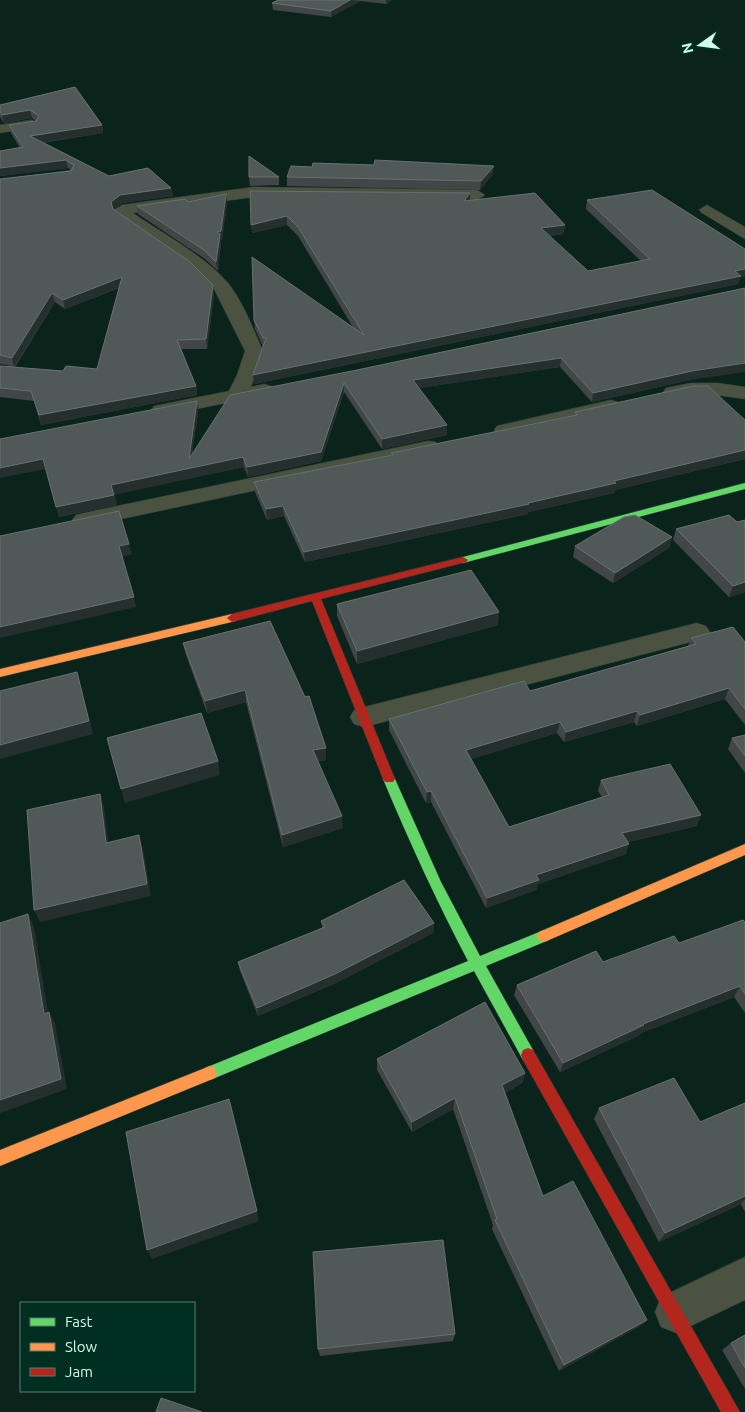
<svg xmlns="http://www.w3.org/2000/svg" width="745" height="1412" font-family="Ubuntu,sans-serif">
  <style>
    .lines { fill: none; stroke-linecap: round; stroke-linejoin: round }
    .street-casing { stroke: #293f38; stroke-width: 1 }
    .fast-casing { stroke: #293f38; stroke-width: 1 }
    .slow-casing { stroke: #293f38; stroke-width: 1 }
    .jam-casing { stroke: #293f38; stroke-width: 1 }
    .street { fill: #4c5241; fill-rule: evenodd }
    .fast { fill: #63d668; fill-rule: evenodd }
    .slow { fill: #ff974d; fill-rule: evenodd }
    .jam { fill: #b3261e; fill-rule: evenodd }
    .wall { fill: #424646; fill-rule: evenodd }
    .shaded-wall { fill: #25302e }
    .building { fill: #515958; stroke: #66726e }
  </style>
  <rect width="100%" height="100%" fill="#0a241c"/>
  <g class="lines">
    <defs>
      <g id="street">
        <polygon points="32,120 39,124 37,127 0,133 0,125"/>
        <path d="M 254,187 L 477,190 L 485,195 L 477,200 L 254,197 L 133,213 C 162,233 205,256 228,283 C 244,303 253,329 263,351 L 251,387 L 264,384 L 271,386 L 274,390 L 271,394 L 161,416 L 154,414 L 151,410 L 154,406 L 229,391 L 237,375 L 245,351 L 214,289 L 192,269 L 116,216 L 114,210 L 122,205 Z"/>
        <polygon points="707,205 745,227 745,239 702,213 699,210"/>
        <polygon points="691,383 718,383 745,387 745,399 709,394 673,398 666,396 663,392 666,388"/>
        <polygon points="611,400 618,402 621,406 618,410 504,436 497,434 494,430 497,426"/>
        <polygon points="428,441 436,442 439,447 436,452 84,527 76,525 72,520 76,515 84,513"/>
        <polygon points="697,623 706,626 710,632 706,638 364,727 354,724 350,717 354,710 364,707"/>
        <polygon points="745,1257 745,1300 676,1333 661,1327 655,1312 661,1297"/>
      </g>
      <g id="fast">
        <polygon points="745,483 745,489 463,563 458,560 463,557"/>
        <path d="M 389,774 L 393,776 L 395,779 L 441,882 L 480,956 L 544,930 L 549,932 L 551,936 L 549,940 L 486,966 L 533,1050 L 535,1055 L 533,1060 L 528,1062 L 523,1060 L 474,971 L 210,1080 L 205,1078 L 203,1073 L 205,1068 L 468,961 C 437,902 409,841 383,779 L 385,776 Z"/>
      </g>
      <g id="slow">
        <polygon points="232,614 237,618 236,621 0,677 0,669"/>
        <polygon points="745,844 745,855 549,940 544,942 539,940 537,936 539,932"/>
        <polygon points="210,1066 215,1068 217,1073 215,1078 0,1166 0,1150"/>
      </g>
      <g id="jam">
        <polygon points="463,557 468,560 466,562 321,599 395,779 393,782 385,782 383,779 312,601 232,622 227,618 232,614"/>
        <polygon points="528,1048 533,1050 740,1412 721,1412 523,1060 521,1055 523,1050"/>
      </g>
    </defs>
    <!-- street casing -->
    <use href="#street" class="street-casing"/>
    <!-- fast casing -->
    <use href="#fast" class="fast-casing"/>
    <!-- slow casing -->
    <use href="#slow" class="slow-casing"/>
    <!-- jam casing -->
    <use href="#jam" class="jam-casing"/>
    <!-- street -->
    <use href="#street" class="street"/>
    <!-- fast -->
    <use href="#fast" class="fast"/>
    <!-- slow -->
    <use href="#slow" class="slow"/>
    <!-- jam -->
    <use href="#jam" class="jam"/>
  </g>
  <!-- wall -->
  <g class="wall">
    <polygon points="278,0 392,0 386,4 360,1 331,17 273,10 272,3"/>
    <path d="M 75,87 L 102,125 L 103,133 L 42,143 L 109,176 L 171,188 L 173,196 L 122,203 L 114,209 L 213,285 L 214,294 L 207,349 L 181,349 L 196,386 L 197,395 L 41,425 L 34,401 L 0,397 L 0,366 L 11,366 L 0,364 L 0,179 L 71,170 L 68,168 L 0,176 L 0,151 L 20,148 L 11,133 L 9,125 L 36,121 L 32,118 L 4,123 L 0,117 L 0,105 ZM 119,288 L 97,369 L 63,371 L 15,367 L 55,302 L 65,309 Z"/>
    <polygon points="493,174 480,190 287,186 287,177"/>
    <polygon points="249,177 279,177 279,185 250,186"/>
    <polygon points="250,191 470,200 565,225 563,234 549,236 588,271 641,261 586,209 587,200 740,278 738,284 254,384 253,375 263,347 255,329 254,320 354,329 298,236 287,225 252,233"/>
    <polygon points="226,194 227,202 222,240 221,240 221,243 218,271 205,259 138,214 137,206 188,202"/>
    <polygon points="745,288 690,380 592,402 560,367 419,388 447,425 447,435 382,449 344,392 321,461 248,477 244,467 114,494 117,505 59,517 46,469 198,411 192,453 357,370"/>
    <polygon points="575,412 745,420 745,459 615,490 614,493 528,512 528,514 305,562 284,516 267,520 255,492 254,482 391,456 391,453 575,415"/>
    <polygon points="745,520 745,592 729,597 673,540 676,529 737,522"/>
    <polygon points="672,537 669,548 613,583 573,557 575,546"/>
    <polygon points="337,604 498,625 357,664 337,616"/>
    <polygon points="691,638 745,642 745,725 725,699 637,726 634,722 564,742 557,733 471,759 509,827 602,797 598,791 601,780 697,826 628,842 626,854 538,884 536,890 486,908 431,802 426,803 389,730 389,719 530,691 688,646"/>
    <polygon points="183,643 326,760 318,761 343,828 283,847 246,702 207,713 186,655"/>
    <polygon points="745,735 745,773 728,749 732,738"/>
    <polygon points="321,921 434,923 433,933 336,983 258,1016 240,971 238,962 322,928"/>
    <polygon points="745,922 745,1013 734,997 641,1033 640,1035 560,1072 514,995 517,985 603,962 679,943"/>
    <polygon points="377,1059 525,1073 522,1083 505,1093 543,1196 647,1320 640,1326 559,1371 492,1229 493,1225 453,1109 412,1132 377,1070"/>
    <polygon points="745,1103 745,1212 741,1204 659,1242 594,1119 599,1108 700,1122"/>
    <polygon points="455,1334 453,1341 320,1356 318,1349"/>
    <polygon points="745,1335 745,1389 722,1350 731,1343"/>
  </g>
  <!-- shaded-wall -->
  <g class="shaded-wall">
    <polygon points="350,0 360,1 331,17 331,11"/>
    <polygon points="386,0 392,0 386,4"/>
    <polygon points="30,110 32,118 4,123 2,115"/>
    <polygon points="102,125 103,133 32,144 30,136"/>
    <polygon points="66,160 68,168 0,176 0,168"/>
    <polygon points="494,166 493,174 480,190 481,181"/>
    <polygon points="171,188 173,196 122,203 112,211 111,202 120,195"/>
    <polygon points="470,193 470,202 464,201"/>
    <polygon points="226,194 227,202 222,240 221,240 221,243 218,271 216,262 217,232"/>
    <polygon points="287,216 287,225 252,233 251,225"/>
    <polygon points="565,225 563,234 540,237 541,228"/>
    <polygon points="745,269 745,277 740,278 738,284 254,384 253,375"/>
    <polygon points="122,277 123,286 65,309 63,300"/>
    <polygon points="213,285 214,294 207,349 206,339"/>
    <polygon points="52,293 55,302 14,367 12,358"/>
    <polygon points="561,358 560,367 413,389 413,380"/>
    <polygon points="745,363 745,372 690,380 592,402 593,393 692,371"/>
    <polygon points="344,383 344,392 321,461 248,477 247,467"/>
    <polygon points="196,386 197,395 41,425 39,415"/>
    <polygon points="197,401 198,411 190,468 243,457 244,467 114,495 111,485 189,459"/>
    <polygon points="447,425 447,435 382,449 382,439"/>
    <polygon points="745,450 745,459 615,490 614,493 528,512 528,514 305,562 304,552 528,503 614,481"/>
    <polygon points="43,459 46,469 0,478 0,468"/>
    <polygon points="114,495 117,505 59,517 56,507"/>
    <polygon points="283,506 284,516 267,520 266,509"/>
    <polygon points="672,537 669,548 613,583 615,573"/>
    <polygon points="129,544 132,554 122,557 119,546"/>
    <polygon points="745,582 745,592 729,597 733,586"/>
    <polygon points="134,597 136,607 0,638 0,627"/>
    <polygon points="499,612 498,625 357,664 357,651"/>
    <polygon points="77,672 93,734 0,759 0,745"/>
    <polygon points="729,688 725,699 637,726 640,715"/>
    <polygon points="245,690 246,702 207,713 205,701"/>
    <polygon points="637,711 634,722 564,742 566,732"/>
    <polygon points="560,722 557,733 465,761 466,750"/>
    <polygon points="326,748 326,760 314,762 313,750"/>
    <polygon points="218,761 220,775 125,803 121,789"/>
    <polygon points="431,791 431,802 426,803 427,792"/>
    <polygon points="100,794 104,807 110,855 106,843"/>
    <polygon points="701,815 697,826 619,844 622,833"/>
    <polygon points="342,816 343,828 283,847 282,835"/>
    <polygon points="139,835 143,848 151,896 40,922 34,910"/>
    <polygon points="629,844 626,854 538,884 536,890 486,908 487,898 536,875"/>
    <polygon points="28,914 34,927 50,1025 44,1014"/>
    <polygon points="434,923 433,933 336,983 258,1016 257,1008"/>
    <polygon points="740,986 734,997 641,1033 640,1035 560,1072 563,1063 643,1024"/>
    <polygon points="49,1012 55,1023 67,1089 0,1113 0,1100"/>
    <polygon points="525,1073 522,1083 500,1096 502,1085"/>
    <polygon points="455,1098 453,1109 412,1132 412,1122"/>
    <polygon points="232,1110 259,1221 152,1259 147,1250"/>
    <polygon points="745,1196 745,1199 741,1204 659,1242 665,1233"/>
    <polygon points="647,1320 640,1326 559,1371 564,1365"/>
  </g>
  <!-- building -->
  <g class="building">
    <polygon points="278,0 350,0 331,11 272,3"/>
    <polygon points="75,87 102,125 30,136 109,176 148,168 171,188 120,195 111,202 113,209 190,262 213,285 206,339 177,340 196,386 39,415 31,391 0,388 0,366 63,371 66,366 97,369 122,277 63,300 52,293 12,358 0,355 0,179 71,171 74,165 66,160 0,168 0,151 23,147 9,125 36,121 39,116 30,110 2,115 0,112 0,105"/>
    <polygon points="249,156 279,177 249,177"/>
    <polygon points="375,160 494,166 481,181 287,177 291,166 312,167 313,163 374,165"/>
    <polygon points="652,190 745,249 745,269 735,271 741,276 253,375 266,338 263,338 254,320 252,257 364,335 298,227 287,216 251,225 250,191 470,193 464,201 535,193 565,225 541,228 588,271 650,259 587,200"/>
    <polygon points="226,194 221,231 217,232 220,234 216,262 204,250 137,206 185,199 188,202"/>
    <polygon points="745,288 745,363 692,371 593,393 561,358 413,380 447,425 382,439 344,383 321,452 247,467 243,457 111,485 114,495 56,507 43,459 0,468 0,439 197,401 189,459 230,395 357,370"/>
    <polygon points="693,386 708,386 745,420 745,450 614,481 616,483 528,503 529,504 304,552 283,506 266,509 254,482 393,455 391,453 577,415 575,412"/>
    <polygon points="119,511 129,544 119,546 134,597 0,627 0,536"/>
    <polygon points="635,515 672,537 615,573 575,546 624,517"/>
    <polygon points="729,515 737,522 745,520 745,582 733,586 676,529"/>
    <polygon points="471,570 499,612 357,651 337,604"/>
    <polygon points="270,621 305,697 309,696 326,748 313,750 342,816 282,835 245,690 205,701 183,643"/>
    <polygon points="733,627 745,642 745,709 729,688 640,715 637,711 566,732 560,722 466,750 509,827 609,795 601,780 670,764 701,815 622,833 629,844 536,875 539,880 487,898 431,791 427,792 389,719 524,681 530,691 696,644 691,638"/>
    <polygon points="77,672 89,721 0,745 0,691"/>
    <polygon points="201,713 218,761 121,789 107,738"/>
    <polygon points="745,735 745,756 732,738"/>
    <polygon points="100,794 106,843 139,835 147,884 34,910 27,810"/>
    <polygon points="404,880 434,923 335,974 257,1008 238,962 325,927 321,921"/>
    <polygon points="28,914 44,1014 49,1012 61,1079 0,1100 0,923"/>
    <polygon points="743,920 745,922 745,994 740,986 643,1024 644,1025 563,1063 517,985 596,951 603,962 674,936 679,943"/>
    <polygon points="485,1002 525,1073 502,1085 543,1196 573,1181 647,1320 564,1365 495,1220 497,1219 455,1098 412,1122 377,1059"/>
    <polygon points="674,1078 700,1122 745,1103 745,1196 665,1233 599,1108"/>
    <polygon points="229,1099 257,1211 147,1250 126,1132"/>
    <polygon points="443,1240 455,1334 318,1349 313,1252"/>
    <polygon points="745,1335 745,1368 731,1343"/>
    <polygon points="161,1398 202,1412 156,1412"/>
  </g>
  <!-- legend -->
  <rect x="20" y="1302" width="175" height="90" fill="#002e21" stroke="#547f71"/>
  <rect x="30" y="1318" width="25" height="8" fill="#63d668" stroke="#547f71"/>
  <text x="65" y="1327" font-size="15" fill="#d2f9e9">Fast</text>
  <rect x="30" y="1343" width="25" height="8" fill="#ff974d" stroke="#547f71"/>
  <text x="65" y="1352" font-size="15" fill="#d2f9e9">Slow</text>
  <rect x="30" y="1368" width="25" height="8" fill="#b3261e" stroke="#547f71"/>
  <text x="65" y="1377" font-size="15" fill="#d2f9e9">Jam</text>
  <!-- north arrow -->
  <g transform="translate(700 45) rotate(256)" stroke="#002e21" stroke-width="4" paint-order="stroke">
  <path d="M0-4L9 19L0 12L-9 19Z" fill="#d2f9e9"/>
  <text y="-8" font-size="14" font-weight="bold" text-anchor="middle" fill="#d2f9e9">N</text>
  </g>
</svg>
